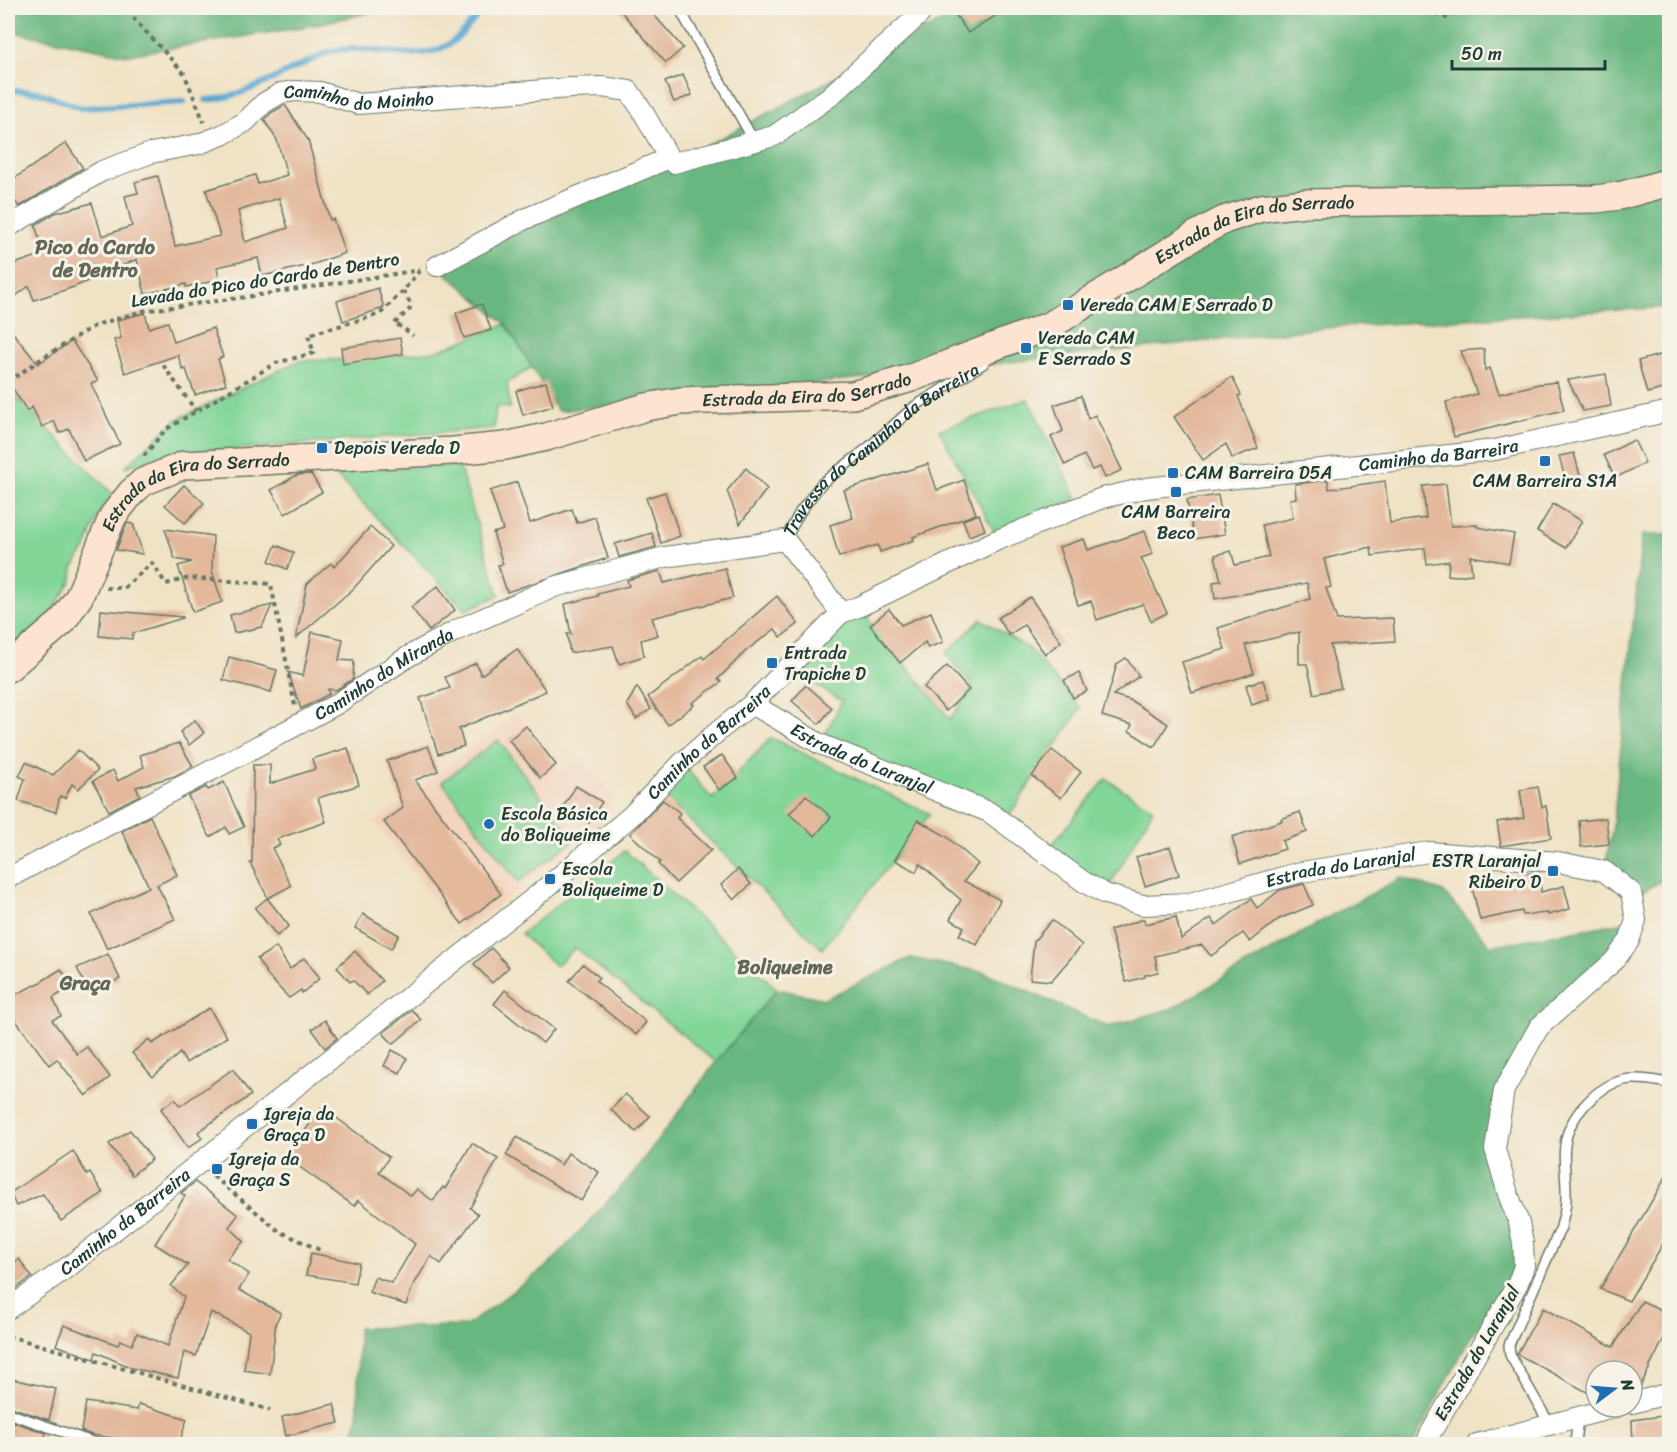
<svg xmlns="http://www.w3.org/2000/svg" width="1677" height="1452" font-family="Sriracha,sans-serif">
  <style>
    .built { fill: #f3d4be }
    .green { fill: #82d698; stroke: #508a66; stroke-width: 1.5 }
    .forest { fill: #69b780; stroke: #447a5a; stroke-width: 1.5 }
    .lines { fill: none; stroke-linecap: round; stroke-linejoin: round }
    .stream { stroke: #56a7d1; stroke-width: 6 }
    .building { fill: #e3b89b; fill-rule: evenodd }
    .lane-casing { stroke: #687766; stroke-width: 12 }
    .street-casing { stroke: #687766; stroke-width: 22 }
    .secondary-casing { stroke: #687766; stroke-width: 30 }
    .path { stroke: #687766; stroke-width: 4; stroke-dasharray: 4.5 4.5; stroke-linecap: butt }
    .lane { stroke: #fff; stroke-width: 9 }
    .street { stroke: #fff; stroke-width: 20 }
    .secondary { stroke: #fde4d1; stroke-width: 27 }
    .poi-dot { fill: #1f6fb2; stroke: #f7f3e8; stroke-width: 2 }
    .labels { text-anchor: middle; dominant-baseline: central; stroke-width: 6; stroke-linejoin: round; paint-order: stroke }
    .street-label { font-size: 18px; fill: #1f3d34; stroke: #f7f3e8 }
    .poi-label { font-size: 18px; fill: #1f3d34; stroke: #f7f3e8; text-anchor: start }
    .neighbourhood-label { font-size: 20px; font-weight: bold; fill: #646858; stroke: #f7f3e8 }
  </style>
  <rect width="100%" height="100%" fill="#f7f3e8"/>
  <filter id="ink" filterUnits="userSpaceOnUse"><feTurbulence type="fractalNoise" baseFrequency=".0167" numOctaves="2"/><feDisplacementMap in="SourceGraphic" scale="12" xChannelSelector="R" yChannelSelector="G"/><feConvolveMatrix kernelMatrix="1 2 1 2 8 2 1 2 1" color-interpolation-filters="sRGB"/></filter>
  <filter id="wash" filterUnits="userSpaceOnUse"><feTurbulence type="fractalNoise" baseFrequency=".008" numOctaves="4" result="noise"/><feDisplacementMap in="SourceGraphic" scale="24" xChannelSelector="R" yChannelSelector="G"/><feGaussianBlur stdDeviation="1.35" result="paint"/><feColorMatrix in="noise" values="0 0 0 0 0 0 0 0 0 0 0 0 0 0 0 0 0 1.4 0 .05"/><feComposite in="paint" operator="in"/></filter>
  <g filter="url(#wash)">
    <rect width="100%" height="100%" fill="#f0e2c4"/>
    <!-- built -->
    <polygon class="built" points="516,713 561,772 580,757 615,798 611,812 598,827 461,934 375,822"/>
    <!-- green -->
    <g class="green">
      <polygon points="506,324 532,367 507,383 510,408 496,406 494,428 167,455 125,467 176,420 298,361 356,359 437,351"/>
      <polygon points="8,389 112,493 99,513 86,548 73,568 72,580 53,610 18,644 8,652"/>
      <polygon points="1028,399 1077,499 995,533 939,430"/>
      <polygon points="459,466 499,595 466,610 331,470"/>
      <polygon points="858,607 950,719 973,687 946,654 981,619 1029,649 1081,708 1004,823 820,744 842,701 786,667"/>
      <polygon points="771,738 930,814 822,949 656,788 682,763 712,799"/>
      <polygon points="498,740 574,840 518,882 442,782"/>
      <polygon points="1106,779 1153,809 1105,894 1045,853"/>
      <polygon points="625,851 777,989 716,1062 575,948 556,966 521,934"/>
    </g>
    <!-- forest -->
    <g class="forest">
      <polygon points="8,8 392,8 298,28 127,55 8,31"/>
      <polygon points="966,8 1669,8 1669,307 1335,327 558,411 506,324 437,266 674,163"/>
      <polygon points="1642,535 1669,535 1669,876 1632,898 1604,871 1613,826"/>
      <polygon points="1401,878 1443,892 1491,946 1636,920 1614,961 1539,1027 1504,1090 1495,1149 1524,1266 1470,1338 1413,1444 350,1444 358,1418 358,1328 466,1326 550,1264 631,1176 716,1062 777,989 825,999 910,958 984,972 1108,1027 1173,1008 1334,914"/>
    </g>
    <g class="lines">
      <!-- stream -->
      <g class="stream">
        <polyline points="8,90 38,92 81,108 184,102"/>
        <path d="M 206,100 C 245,98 277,75 312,60 C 319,57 326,52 333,51 C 368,43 403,61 437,50 C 458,43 470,24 484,8"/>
      </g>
    </g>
    <g id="blocks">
      <!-- building -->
      <g class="building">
        <polygon points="618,8 648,8 683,48 666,63"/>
        <polygon points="951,8 1008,8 968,33"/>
        <polygon points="683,75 692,95 674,102 665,82"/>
        <path d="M 285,105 L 308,140 L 330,220 L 333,219 L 345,253 L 314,264 L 262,276 L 258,258 L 217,267 L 219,280 L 186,287 L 186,284 L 145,294 L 137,259 L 74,287 L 34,300 L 29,286 L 8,302 L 8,266 L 44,254 L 35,225 L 55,213 L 92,203 L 102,236 L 132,226 L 125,196 L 138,193 L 135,182 L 158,176 L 175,246 L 220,236 L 206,190 L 255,175 L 258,184 L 287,175 L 277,140 L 264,120 L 271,113 ZM 279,198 L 288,228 L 245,242 L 238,211 Z"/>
        <polygon points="66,143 83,168 19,207 8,191 8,183"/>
        <polygon points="378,288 384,308 343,321 337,301"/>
        <polygon points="482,304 491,330 464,338 456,313"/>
        <polygon points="145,313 149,328 168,322 174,342 213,328 223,357 218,359 226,384 195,395 186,369 183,370 178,355 125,373 114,340 121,338 117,320"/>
        <polygon points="8,327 38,364 72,341 98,381 91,384 120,444 84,461 69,429 59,433 54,421 42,427 32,407 27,411 8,381"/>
        <polygon points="400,338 403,354 343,364 341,348"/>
        <polygon points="1484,349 1485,370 1490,368 1499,394 1539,384 1557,382 1564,410 1454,437 1446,402 1477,394 1461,351"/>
        <polygon points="1670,352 1670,387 1647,393 1638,361"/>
        <polygon points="1606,374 1611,406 1583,411 1568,380"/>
        <polygon points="1232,377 1241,395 1238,396 1258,448 1232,458 1226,444 1203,460 1174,417"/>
        <polygon points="546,382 553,406 523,415 516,391"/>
        <polygon points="1081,396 1088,419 1095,415 1122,470 1105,478 1100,467 1092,470 1084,455 1065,465 1051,437 1063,431 1054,405"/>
        <polygon points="1634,440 1645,463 1615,478 1604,455"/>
        <polygon points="1574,453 1582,483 1567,486 1559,456"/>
        <polygon points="928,464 937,490 964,480 976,514 913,537 914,540 880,552 878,545 839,557 830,525 853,518 844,490"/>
        <polygon points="746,468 767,489 740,524 727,491"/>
        <polygon points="311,474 322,492 285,514 271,490 297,475"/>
        <polygon points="1328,480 1329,489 1385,481 1390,523 1426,518 1423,486 1446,484 1451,526 1477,525 1477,527 1514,534 1509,563 1470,556 1472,574 1456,576 1448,575 1449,561 1427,564 1425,548 1372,556 1371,547 1324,559 1331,587 1326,588 1337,620 1393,618 1395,641 1330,645 1341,688 1314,694 1307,664 1299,664 1299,632 1245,645 1254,673 1192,693 1182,662 1225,649 1218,628 1310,599 1307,583 1215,599 1213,582 1221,581 1215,555 1231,551 1235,565 1269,557 1262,525 1293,518 1290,499 1296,498 1295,484"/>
        <polygon points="517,482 530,523 572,509 577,523 595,517 608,558 507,592 498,565 503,564 493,533 503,530 490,491"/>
        <polygon points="184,485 204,503 185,523 165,505"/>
        <polygon points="665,492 680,536 661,543 646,498"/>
        <polygon points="1218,495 1225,534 1194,539 1187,500"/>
        <polygon points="1553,504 1582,521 1566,548 1537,531"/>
        <polygon points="979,514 985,530 969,536 963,520"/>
        <polygon points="127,523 133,524 143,554 116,550"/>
        <polygon points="370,527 391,546 353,589 296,638 307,584 331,563 334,567"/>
        <polygon points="165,529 213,536 212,571 222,602 193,612 178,566 192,562 175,559"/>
        <polygon points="1145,531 1153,554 1141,558 1167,613 1151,621 1143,604 1097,620 1091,601 1078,605 1059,547 1084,539 1088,550"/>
        <polygon points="652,533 656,547 619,557 615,544"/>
        <polygon points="276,545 294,553 287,569 269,561"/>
        <polygon points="725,568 733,598 652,618 658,635 641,640 644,656 619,664 613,646 570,653 567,634 571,634 565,604 598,596 597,594 629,586 627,580 660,571 664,583"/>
        <polygon points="438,586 455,610 429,631 411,607"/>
        <polygon points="777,596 798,624 781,637 775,629 747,650 718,679 721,682 692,703 694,705 668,725 648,697 702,656 704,659"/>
        <polygon points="1030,597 1061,642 1045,654 1024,625 1009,635 998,618"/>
        <polygon points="272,605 262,627 234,633 230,615"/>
        <polygon points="889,609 901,625 931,612 943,642 928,648 925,642 900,663 870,625"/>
        <polygon points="101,610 183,617 183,618 133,633 132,639 99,636"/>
        <polygon points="312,632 343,639 339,660 354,661 353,679 336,690 328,689 329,694 301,709 288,672 303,676"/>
        <polygon points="517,649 546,691 459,729 464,746 438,754 420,698 450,688 445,677 476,663 481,675"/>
        <polygon points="229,657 277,670 271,692 223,680"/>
        <polygon points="1126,658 1139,676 1113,695 1130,700 1168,724 1154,747 1129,731 1132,725 1102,716 1117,664"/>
        <polygon points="947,666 969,690 946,711 924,687"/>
        <polygon points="1079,673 1087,691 1073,698 1064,680"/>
        <polygon points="1263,680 1269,699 1252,705 1246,685"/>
        <polygon points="806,685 832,708 819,724 792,701"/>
        <polygon points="637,687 651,709 636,719 627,704"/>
        <polygon points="195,720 204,733 189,745 180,732"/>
        <polygon points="526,726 556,765 540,778 509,740"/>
        <polygon points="179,743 193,766 175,776 136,787 140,795 109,811 93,781 113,770 118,781 144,767 140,755"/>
        <polygon points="428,746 438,771 415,780 501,894 462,924 384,822 403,808 387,761"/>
        <polygon points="348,748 359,785 318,798 326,822 277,839 280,845 272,848 291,886 268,898 250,863 252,862 253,765 270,765 270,784 315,769 312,759"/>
        <polygon points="78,750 98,770 78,789 72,784 65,798 60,796 56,812 18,801 25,779 19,776 26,762 53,775"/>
        <polygon points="1052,750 1081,772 1061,798 1032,776"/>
        <polygon points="722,755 738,778 719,790 703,767"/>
        <polygon points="224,782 244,827 229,834 226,827 210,837 188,796 206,787 208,790"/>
        <polygon points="576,786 602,802 589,823 563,807"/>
        <polygon points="1538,787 1542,807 1546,806 1551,838 1501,846 1497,822 1524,818 1520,790"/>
        <polygon points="806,795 831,817 815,836 789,814"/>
        <polygon points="663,800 680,813 677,818 711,850 676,883 658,864 660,862 630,834"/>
        <polygon points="1300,812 1307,832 1282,841 1285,849 1240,864 1232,837 1282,821 1281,819"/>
        <polygon points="150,816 177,875 157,885 175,919 107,949 91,914 149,887 122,831"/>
        <polygon points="1606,818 1609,844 1581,847 1579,821"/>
        <polygon points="918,820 946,836 978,864 964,881 1000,900 977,945 959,935 964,927 950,919 961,900 920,864 916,872 895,860"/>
        <polygon points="1170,847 1179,875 1145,886 1136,857"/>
        <polygon points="738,869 751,884 734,900 721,885"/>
        <polygon points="1534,872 1540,873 1541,892 1564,886 1570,909 1548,915 1548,913 1523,915 1522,911 1480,920 1472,887"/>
        <polygon points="1304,884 1313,905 1279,919 1250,942 1243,933 1211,956 1202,945 1155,956 1158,972 1145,975 1145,977 1126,982 1110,930 1144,919 1145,924 1176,917 1181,939 1211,918 1216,925 1251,899 1257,908 1280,890"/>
        <polygon points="267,898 289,926 277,936 255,908"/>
        <polygon points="363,914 399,935 391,949 355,928"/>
        <polygon points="1052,920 1082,945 1051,981 1030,979 1034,941"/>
        <polygon points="276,947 290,969 304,958 320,978 302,993 301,990 289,998 269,977 257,959"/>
        <polygon points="491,948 509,967 492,983 474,964"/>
        <polygon points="355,951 382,981 367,995 353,980 350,982 337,967"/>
        <polygon points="108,954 120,979 89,993 77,968"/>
        <polygon points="583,964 599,977 596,981 646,1022 636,1035 569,981"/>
        <polygon points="61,969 72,986 53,998 61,1016 52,1020 77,1054 87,1047 110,1077 86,1096 57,1059 49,1065 8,1010 8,998 39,983"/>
        <polygon points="505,990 554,1029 543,1043 494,1004"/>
        <polygon points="209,1008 227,1037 186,1063 180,1053 153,1077 132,1053 149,1039 152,1044"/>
        <polygon points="412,1010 421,1020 393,1044 383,1033"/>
        <polygon points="325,1020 337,1038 325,1048 312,1029"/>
        <polygon points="392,1050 407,1058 400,1073 384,1066"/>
        <polygon points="233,1069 251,1095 198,1132 202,1138 188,1148 161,1109 175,1099 180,1106"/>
        <polygon points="625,1094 650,1116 636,1132 611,1110"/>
        <polygon points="322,1107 389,1157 379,1172 411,1196 417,1189 433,1201 443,1187 445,1189 472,1143 498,1159 470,1208 478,1214 441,1264 431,1256 413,1286 406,1305 369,1292 375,1277 392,1283 415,1244 358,1200 354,1206 286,1157"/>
        <polygon points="130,1130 152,1159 132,1175 109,1144"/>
        <polygon points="517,1137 561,1165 568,1153 599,1172 581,1201 506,1155"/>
        <polygon points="73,1151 87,1175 90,1173 103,1193 61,1221 43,1194 16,1206 10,1193"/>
        <polygon points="1670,1170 1670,1232 1629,1301 1600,1289"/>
        <polygon points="195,1182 238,1215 229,1227 244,1241 227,1259 249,1274 239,1290 281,1313 276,1322 270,1374 244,1370 249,1332 211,1312 196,1356 184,1352 178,1378 132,1368 96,1352 94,1359 56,1345 64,1325 118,1345 120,1340 132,1345 137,1333 168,1346 184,1297 171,1286 188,1265 155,1244 185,1196 181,1193"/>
        <polygon points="311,1253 359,1263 355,1283 306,1275"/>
        <polygon points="19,1259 32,1277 9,1293 8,1291 8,1268"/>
        <polygon points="1642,1301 1670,1314 1670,1326 1639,1389 1632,1391 1632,1371 1596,1371 1596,1397 1517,1354 1543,1308 1613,1347"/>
        <polygon points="8,1378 56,1389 49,1420 8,1406"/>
        <polygon points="86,1402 137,1410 139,1404 187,1419 179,1444 145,1444 145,1442 92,1435 81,1431"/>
        <polygon points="334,1404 339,1423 286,1436 282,1417"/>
        <polygon points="1670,1415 1670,1444 1633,1444 1632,1420"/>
        <polygon points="8,1420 46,1433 43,1444 8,1444"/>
      </g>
    </g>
  </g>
  <g filter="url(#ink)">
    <use href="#blocks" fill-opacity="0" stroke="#687766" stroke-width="1.5"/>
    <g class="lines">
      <defs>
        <g id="lane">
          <polyline points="679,8 754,141"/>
          <path id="s1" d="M 785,540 L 800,512 L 821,484 L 869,447 L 915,406 L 983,364 L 985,360"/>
          <polyline points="8,1413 98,1444"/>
          <path d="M 1550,1425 L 1510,1355 L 1509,1345 L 1561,1227 C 1562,1221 1564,1215 1565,1209 C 1569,1188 1562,1166 1565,1145 C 1568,1117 1597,1086 1624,1080 C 1638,1077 1655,1081 1670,1083"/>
          <polyline points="1575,1444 1578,1417"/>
        </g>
        <g id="street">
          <path id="s2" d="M 8,227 L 102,171 L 151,153 L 199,144 L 222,135 L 245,122 L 264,103 L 281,93 L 296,91 L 320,92 L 358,104 L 571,88 L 602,87 L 629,91 L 642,110 L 669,158 L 674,163 L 774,136 L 829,97 L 920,14"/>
          <polyline points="437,266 525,219 669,158"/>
          <path id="s3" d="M 752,704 L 820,744 L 989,812 L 1084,882 L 1105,894 L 1143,905 L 1190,903 L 1301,872 L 1429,852 L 1558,862 L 1604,871 L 1631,892 L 1636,920 L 1629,941 L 1614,961 L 1539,1027 L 1504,1090 L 1495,1149 L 1508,1194 L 1519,1223 L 1523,1243 L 1524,1266 L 1518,1283 L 1430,1434 L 1426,1444"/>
          <path id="s4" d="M 8,878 L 335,705 L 409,656 L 457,630 L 554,587 L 665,557 L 785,540 L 841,613"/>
          <path id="s5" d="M 8,1309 L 72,1264 L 541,892 L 631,816 L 682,763 L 716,733 L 752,704 L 841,613 L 858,607 L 995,541 L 1102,498 L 1146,488 L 1495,450 L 1670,411"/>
          <polyline points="1632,1403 1670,1393"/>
          <polyline points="1477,1444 1616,1407"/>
        </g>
        <g id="secondary">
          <path id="s6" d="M 8,668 L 62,622 L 79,597 L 113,516 L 131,493 L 143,482 L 184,465 L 453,451 L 505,446 L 546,437 L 646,407 L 681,401 L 853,395 L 911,378 L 1051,325 L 1196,235 L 1224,220 L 1261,208 L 1305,203 L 1596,199 L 1619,196 L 1670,182"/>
        </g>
      </defs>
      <!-- lane casing -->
      <use href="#lane" class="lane-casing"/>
      <!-- street casing -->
      <use href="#street" class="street-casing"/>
      <!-- secondary casing -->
      <use href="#secondary" class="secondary-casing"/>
      <!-- path -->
      <g class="path">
        <polyline points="133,8 135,20 184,73 204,122"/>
        <polyline points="1418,8 1450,19 1452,8"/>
        <polyline points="403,291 409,301 410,309 394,324 402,327 413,336"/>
        <polyline points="163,365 196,411"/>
        <polyline points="8,382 44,357 96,325 142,311 246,297 420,270"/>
        <polyline points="144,456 165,430 276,363 314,353 308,335 380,314 403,291 420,270"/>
        <polyline points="106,588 124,588 152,563 166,584 189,578 271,584 295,706"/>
        <polyline points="213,1176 279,1231 322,1251"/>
        <polyline points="8,1336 270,1410"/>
      </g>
      <!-- lane -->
      <use href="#lane" class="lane"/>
      <!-- street -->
      <use href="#street" class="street"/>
      <!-- secondary -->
      <use href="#secondary" class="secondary"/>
    </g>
  </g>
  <!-- markers -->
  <g class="poi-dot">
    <rect x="1062" y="299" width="12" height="12" rx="3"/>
    <rect x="1020" y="342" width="12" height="12" rx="3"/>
    <rect x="316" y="442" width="12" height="12" rx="3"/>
    <rect x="1539" y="455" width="12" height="12" rx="3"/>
    <rect x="1167" y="467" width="12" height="12" rx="3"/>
    <rect x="1170" y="486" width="12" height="12" rx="3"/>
    <rect x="766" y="657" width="12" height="12" rx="3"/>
    <circle cx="489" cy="824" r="6"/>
    <rect x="1547" y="865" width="12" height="12" rx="3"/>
    <rect x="544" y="873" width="12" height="12" rx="3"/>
    <rect x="246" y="1118" width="12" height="12" rx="3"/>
    <rect x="211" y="1163" width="12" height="12" rx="3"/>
  </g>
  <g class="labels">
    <!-- street labels -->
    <g class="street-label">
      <text stroke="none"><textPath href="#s2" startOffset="387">Caminho do Moinho</textPath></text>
      <text stroke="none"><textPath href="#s6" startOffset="1394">Estrada da Eira do Serrado</textPath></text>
      <text transform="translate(265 280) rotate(-9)">Levada do Pico do Cardo de Dentro</text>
      <text stroke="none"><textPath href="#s6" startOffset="909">Estrada da Eira do Serrado</textPath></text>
      <text stroke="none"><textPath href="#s1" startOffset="134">Travessa do Caminho da Barreira</textPath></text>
      <text stroke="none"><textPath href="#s5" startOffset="1712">Caminho da Barreira</textPath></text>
      <text stroke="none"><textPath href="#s6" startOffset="279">Estrada da Eira do Serrado</textPath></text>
      <text stroke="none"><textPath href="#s4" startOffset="428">Caminho do Miranda</textPath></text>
      <text stroke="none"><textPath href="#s5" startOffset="902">Caminho da Barreira</textPath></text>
      <text stroke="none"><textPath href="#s3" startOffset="123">Estrada do Laranjal</textPath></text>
      <text stroke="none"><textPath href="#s3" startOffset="645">Estrada do Laranjal</textPath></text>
      <text stroke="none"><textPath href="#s5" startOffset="146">Caminho da Barreira</textPath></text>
      <text transform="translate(1477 1353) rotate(-60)">Estrada do Laranjal</text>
    </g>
    <!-- poi labels -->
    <g class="poi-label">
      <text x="1080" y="305">Vereda CAM E Serrado D</text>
      <text x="1038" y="338">Vereda CAM<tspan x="1038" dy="21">E Serrado S</tspan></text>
      <text x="334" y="448">Depois Vereda D</text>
      <text x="1185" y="473">CAM Barreira D5A</text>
      <text x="1545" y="481" text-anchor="middle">CAM Barreira S1A</text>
      <text x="1176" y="512" text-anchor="middle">CAM Barreira<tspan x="1176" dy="21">Beco</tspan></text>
      <text x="784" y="653">Entrada<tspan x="784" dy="21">Trapiche D</tspan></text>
      <text x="501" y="814">Escola Básica<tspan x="501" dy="21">do Boliqueime</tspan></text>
      <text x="1541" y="861" text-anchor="end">ESTR Laranjal<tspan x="1541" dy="21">Ribeiro D</tspan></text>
      <text x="562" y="869">Escola<tspan x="562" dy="21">Boliqueime D</tspan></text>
      <text x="264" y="1114">Igreja da<tspan x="264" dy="21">Graça D</tspan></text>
      <text x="229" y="1159">Igreja da<tspan x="229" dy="21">Graça S</tspan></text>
    </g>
    <!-- neighbourhood labels -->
    <g class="neighbourhood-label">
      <text x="95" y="247">Pico do Cardo<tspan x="95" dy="23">de Dentro</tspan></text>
      <text x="785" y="967">Boliqueime</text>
      <text x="85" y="983">Graça</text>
    </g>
  </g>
  <!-- margin -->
  <rect width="1677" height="1452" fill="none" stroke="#f7f3e8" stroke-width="30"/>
  <!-- north arrow -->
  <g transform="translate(1614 1389) rotate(74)"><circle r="28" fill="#f7f3e8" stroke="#a1aaa0" stroke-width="1.5"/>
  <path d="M0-4.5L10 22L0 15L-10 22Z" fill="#1f6fb2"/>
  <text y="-9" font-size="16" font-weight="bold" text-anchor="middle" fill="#1f3d34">N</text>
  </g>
  <!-- scale -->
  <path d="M1452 60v9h153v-9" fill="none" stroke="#1f3d34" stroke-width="3"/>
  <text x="1461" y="60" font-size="18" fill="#1f3d34" stroke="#f7f3e8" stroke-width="4.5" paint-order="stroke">50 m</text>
</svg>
